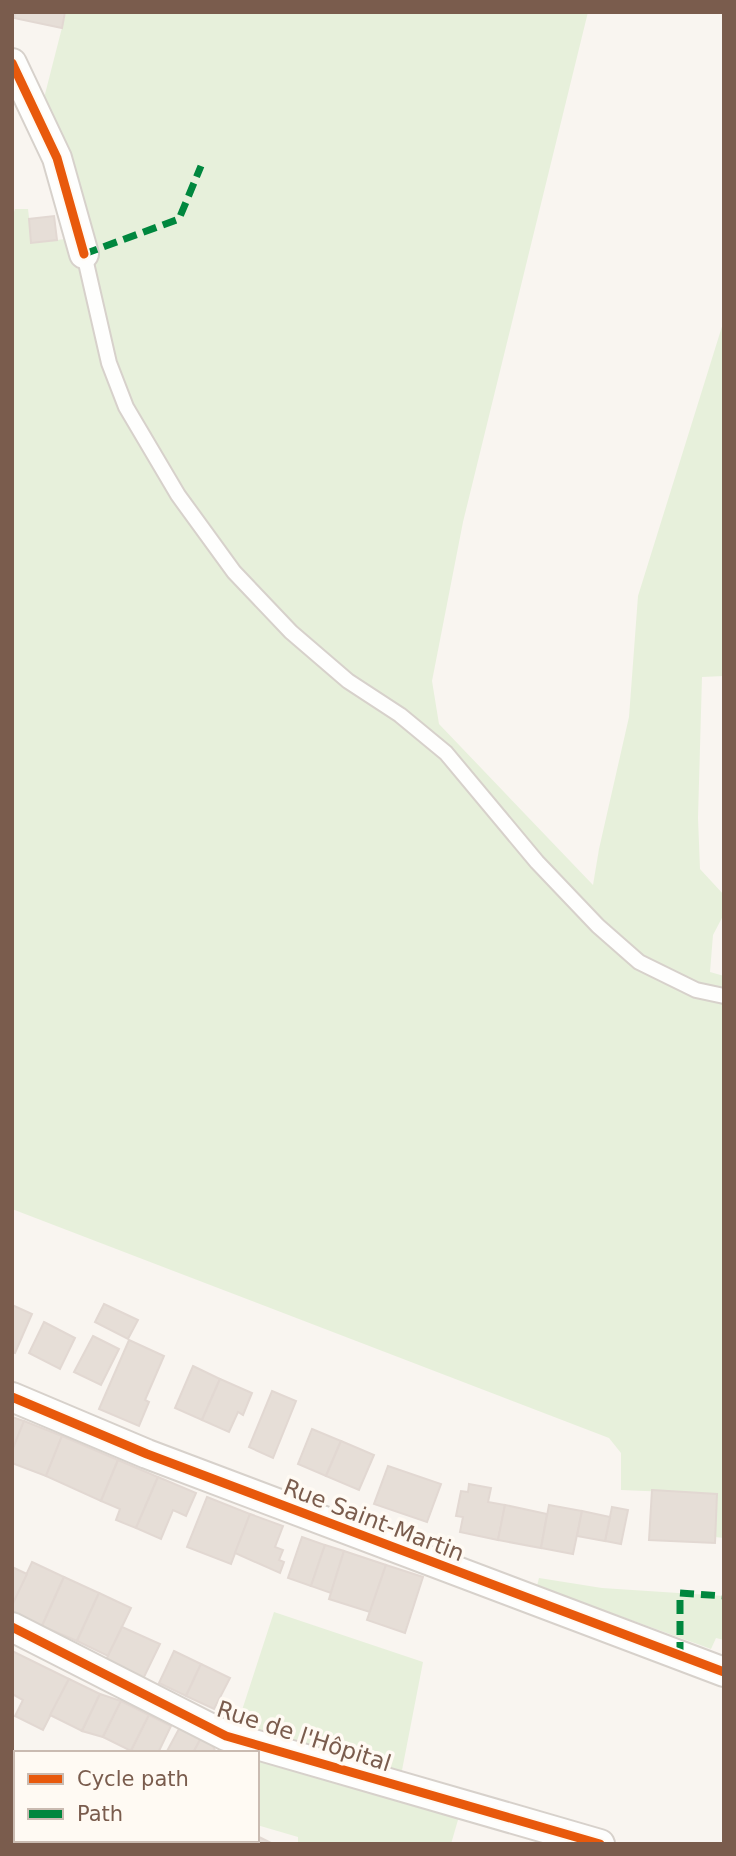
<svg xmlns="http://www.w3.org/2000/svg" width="736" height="1856" font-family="'DejaVu Sans',sans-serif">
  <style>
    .green { fill: #e7f0db }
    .building { fill: #e6ded7; stroke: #e2d8d2; stroke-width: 2 }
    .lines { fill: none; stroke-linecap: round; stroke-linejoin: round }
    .service-casing { stroke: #d7d1cb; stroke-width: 18 }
    .minor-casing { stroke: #d7d1cb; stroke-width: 32 }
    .service { stroke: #fefefd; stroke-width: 14 }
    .minor { stroke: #fefefd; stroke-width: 28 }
    .quiet { stroke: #00873e; stroke-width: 7; stroke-dasharray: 14 7; stroke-linecap: butt }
    .cycleway-casing { stroke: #fffaf3; stroke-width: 13 }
    .cycleway { stroke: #e8590c; stroke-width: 9 }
    .labels { text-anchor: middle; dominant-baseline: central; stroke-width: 7; stroke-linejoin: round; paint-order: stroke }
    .street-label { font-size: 23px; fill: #7a5c4d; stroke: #fffaf3 }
  </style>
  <rect width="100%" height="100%" fill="#f9f5f0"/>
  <!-- green -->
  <g class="green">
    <polygon points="66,12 588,12 463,522 432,681 439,724 593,885 599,849 629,717 638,596 724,320 724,676 702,677 698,818 700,869 724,895 724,914 713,935 710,972 724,976 724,1538 715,1537 717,1494 621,1490 621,1453 609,1438 12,1209 12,218 15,209 28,209 32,243 65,239 70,258 98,248 66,143 43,102"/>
    <polygon points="539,1578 602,1588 724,1596 724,1640 716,1638 711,1649 537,1586"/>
    <polygon points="274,1612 423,1662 397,1796 460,1813 451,1844 298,1844 298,1837 257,1825 257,1753 228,1753"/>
  </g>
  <!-- building -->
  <g class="building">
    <polygon points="15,12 65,12 62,28 14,18"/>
    <polygon points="54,216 57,240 31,243 29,219"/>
    <polygon points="104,1304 138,1320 128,1339 95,1322"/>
    <polygon points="12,1305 32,1314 15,1353 12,1352"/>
    <polygon points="44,1322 75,1338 60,1369 29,1353"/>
    <polygon points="93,1336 119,1349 101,1385 74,1372"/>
    <polygon points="129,1340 164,1356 145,1400 149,1402 139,1426 99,1409"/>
    <polygon points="193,1366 220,1379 202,1420 175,1408"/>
    <polygon points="220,1379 252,1393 243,1415 238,1412 229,1432 202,1420"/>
    <polygon points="272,1391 296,1401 273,1458 249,1447"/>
    <polygon points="12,1417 24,1421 12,1451"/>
    <polygon points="24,1421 62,1436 46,1476 12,1463 12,1451"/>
    <polygon points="312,1429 341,1441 326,1476 298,1464"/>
    <polygon points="62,1436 118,1460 101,1501 46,1476"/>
    <polygon points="341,1441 374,1455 359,1490 326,1476"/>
    <polygon points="118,1460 158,1477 136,1528 116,1520 120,1509 101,1501"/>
    <polygon points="388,1466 441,1484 427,1522 374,1504"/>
    <polygon points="158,1477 196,1493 186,1516 173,1510 161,1539 136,1528"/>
    <polygon points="469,1484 491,1488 488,1502 505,1505 498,1540 460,1532 463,1517 456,1516 461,1491 468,1492"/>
    <polygon points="652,1490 717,1494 715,1543 649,1540"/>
    <polygon points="207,1497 250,1514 231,1564 187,1547"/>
    <polygon points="505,1505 547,1514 541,1548 498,1540"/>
    <polygon points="549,1505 582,1511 573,1554 541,1548"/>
    <polygon points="612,1507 628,1510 621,1544 605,1541"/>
    <polygon points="582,1511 610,1517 605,1541 577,1536"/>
    <polygon points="250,1514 283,1526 275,1547 283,1550 279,1560 284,1562 280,1573 235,1553"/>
    <polygon points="302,1537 325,1545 311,1586 288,1578"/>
    <polygon points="325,1545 344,1551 331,1593 311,1586"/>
    <polygon points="344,1551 386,1565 370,1612 329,1599"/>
    <polygon points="32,1562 64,1577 42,1626 12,1612 12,1605"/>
    <polygon points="386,1565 423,1577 405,1633 367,1620"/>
    <polygon points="12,1567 27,1574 12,1605"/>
    <polygon points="64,1577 99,1593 77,1641 42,1626"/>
    <polygon points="99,1593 131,1608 108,1656 77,1641"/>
    <polygon points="122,1627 160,1644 143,1679 105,1662"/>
    <polygon points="12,1651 69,1679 43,1730 15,1716 23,1700 12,1694"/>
    <polygon points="174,1651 201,1664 186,1696 159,1683"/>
    <polygon points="201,1664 230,1678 214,1709 186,1696"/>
    <polygon points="69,1679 100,1694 82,1731 50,1715"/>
    <polygon points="100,1694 121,1701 103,1737 82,1731"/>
    <polygon points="121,1701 149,1715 131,1751 103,1737"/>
    <polygon points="149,1715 171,1726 158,1753 134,1753 131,1751"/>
    <polygon points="180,1727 201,1738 193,1753 166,1753"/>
    <polygon points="201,1738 213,1746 216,1753 193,1753"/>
    <polygon points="12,1819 16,1821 16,1840 19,1840 18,1844 12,1844"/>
    <polygon points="257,1836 273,1844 239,1844 240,1840 257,1840"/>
    <polygon points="19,1840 48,1840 46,1844 18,1844"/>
    <polygon points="207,1840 240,1840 239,1844 205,1844"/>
  </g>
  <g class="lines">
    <defs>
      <polyline id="service" points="84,254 109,363 126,407 178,495 234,572 291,632 348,681 400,715 446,753 537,862 598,926 639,962 696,990 724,996"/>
      <g id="minor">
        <polyline points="12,63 57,158 84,254"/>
        <polyline points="12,1397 147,1454 724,1672"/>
        <polyline points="12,1627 226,1736 600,1844"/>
      </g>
    </defs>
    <!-- service casing -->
    <use href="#service" class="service-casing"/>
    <!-- minor casing -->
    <use href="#minor" class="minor-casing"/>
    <!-- service -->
    <use href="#service" class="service"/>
    <!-- minor -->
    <use href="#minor" class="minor"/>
    <!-- quiet -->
    <g class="quiet">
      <polyline points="84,254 179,219 201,166"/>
      <polyline points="680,1656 680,1593 724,1596"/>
    </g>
    <defs>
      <g id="cycleway">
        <polyline points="12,63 57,158 84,254"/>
        <polyline points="12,1397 147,1454 724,1672"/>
        <polyline points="12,1627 226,1736 600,1844"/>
      </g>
    </defs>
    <!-- cycleway casing -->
    <use href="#cycleway" class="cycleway-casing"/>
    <!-- cycleway -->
    <use href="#cycleway" class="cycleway"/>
  </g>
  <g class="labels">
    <!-- street labels -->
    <g class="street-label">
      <text transform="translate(374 1520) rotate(21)">Rue Saint-Martin</text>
      <text transform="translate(304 1736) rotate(18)">Rue de l'Hôpital</text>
    </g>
  </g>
  <!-- border -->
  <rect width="736" height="1856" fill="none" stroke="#7a5c4d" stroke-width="28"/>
  <!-- legend -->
  <rect x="14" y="1751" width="245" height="91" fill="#fffaf3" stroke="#cabbb1" stroke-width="2"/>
  <rect x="28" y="1774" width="35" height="10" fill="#e8590c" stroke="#cabbb1" stroke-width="2"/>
  <text x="77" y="1786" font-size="21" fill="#7a5c4d">Cycle path</text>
  <rect x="28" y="1809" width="35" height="10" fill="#00873e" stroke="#cabbb1" stroke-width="2"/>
  <text x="77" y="1821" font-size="21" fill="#7a5c4d">Path</text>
</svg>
